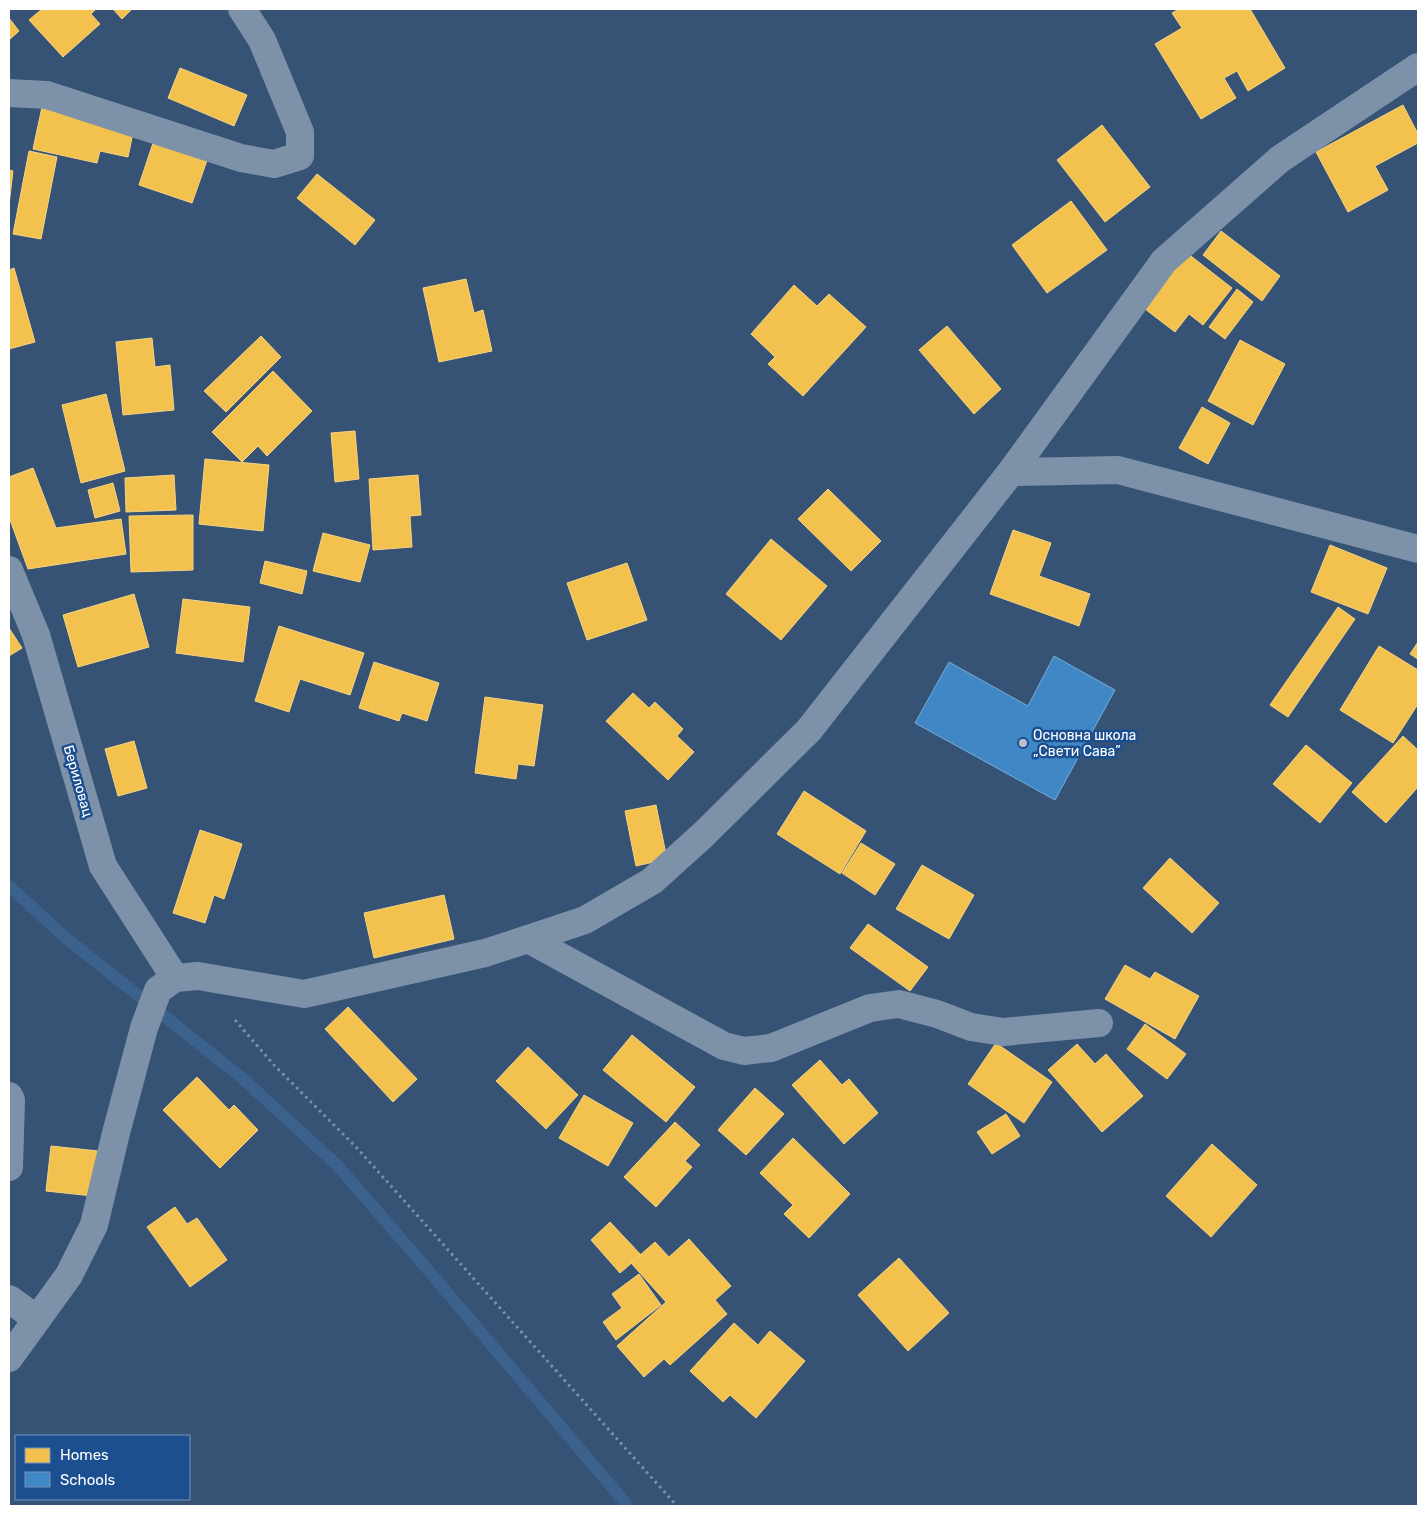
<svg xmlns="http://www.w3.org/2000/svg" width="1427" height="1515" font-family="Rubik,sans-serif">
  <style>
    .homes { fill: #f2c14e; stroke: #f6d483 }
    .schools { fill: #3f88c5; stroke: #79acd6 }
    .lines { fill: none; stroke-linecap: round; stroke-linejoin: round }
    .stream { stroke: #3b618d; stroke-width: 12 }
    .path { stroke: #7d92a8; stroke-width: 3; stroke-dasharray: 2.5 4; stroke-linecap: butt }
    .minor { stroke: #7d92a8; stroke-width: 28 }
    .poi-dot { fill: #b9c2ce; stroke: #1b4f8f; stroke-width: 2 }
    .labels { text-anchor: middle; dominant-baseline: central; stroke-width: 5; stroke-linejoin: round; paint-order: stroke }
    .poi-label { font-size: 14px; fill: #fff; stroke: #1b4f8f; text-anchor: start }
    .street-label { font-size: 14px; fill: #fff; stroke: #1b4f8f }
  </style>
  <rect width="100%" height="100%" fill="#365274"/>
  <!-- homes -->
  <g class="homes">
    <polygon points="42,9 96,9 91,14 100,24 63,57 29,20"/>
    <polygon points="113,9 132,9 122,19"/>
    <polygon points="1179,9 1250,9 1285,68 1248,91 1237,71 1224,78 1236,98 1201,119 1155,44 1182,28 1172,13"/>
    <polygon points="9,18 19,31 9,40"/>
    <polygon points="180,68 247,95 234,126 168,98"/>
    <polygon points="1403,105 1418,134 1418,143 1375,166 1388,190 1348,212 1316,152"/>
    <polygon points="42,107 134,128 128,157 100,151 97,163 33,149"/>
    <polygon points="1102,125 1150,187 1105,222 1057,160"/>
    <polygon points="156,134 210,152 192,203 139,185"/>
    <polygon points="29,151 57,157 41,239 13,234"/>
    <polygon points="9,170 13,171 9,205"/>
    <polygon points="317,174 375,220 355,245 297,198"/>
    <polygon points="1071,201 1107,250 1047,293 1012,245"/>
    <polygon points="1221,231 1280,276 1262,301 1203,255"/>
    <polygon points="1187,253 1232,288 1203,325 1189,314 1175,332 1145,309"/>
    <polygon points="14,268 35,342 9,349 9,270"/>
    <polygon points="466,279 474,313 483,310 492,351 439,362 423,288"/>
    <polygon points="794,285 817,306 829,294 866,327 803,396 768,364 775,357 751,334"/>
    <polygon points="1237,289 1253,302 1225,339 1209,327"/>
    <polygon points="947,326 1001,389 974,414 919,350"/>
    <polygon points="261,336 281,357 226,412 204,391"/>
    <polygon points="152,338 155,367 170,365 174,410 123,415 116,342"/>
    <polygon points="1240,340 1285,364 1253,425 1208,401"/>
    <polygon points="273,371 312,411 267,456 258,446 242,462 212,432"/>
    <polygon points="106,394 125,471 81,483 62,405"/>
    <polygon points="1202,407 1230,423 1208,464 1179,448"/>
    <polygon points="355,431 359,479 335,482 331,433"/>
    <polygon points="205,459 269,465 263,531 199,524"/>
    <polygon points="33,468 56,528 121,519 126,554 28,569 9,517 9,477"/>
    <polygon points="174,475 176,510 126,512 125,478"/>
    <polygon points="418,475 421,515 410,516 412,547 373,550 369,479"/>
    <polygon points="113,483 120,511 95,518 88,490"/>
    <polygon points="828,489 881,541 851,571 798,519"/>
    <polygon points="193,515 193,570 131,572 129,516"/>
    <polygon points="1013,530 1051,543 1039,576 1090,594 1079,626 990,594"/>
    <polygon points="323,533 370,545 360,582 313,571"/>
    <polygon points="771,539 827,586 781,640 726,594"/>
    <polygon points="1330,545 1387,568 1368,614 1311,592"/>
    <polygon points="265,561 307,571 302,594 260,583"/>
    <polygon points="627,563 647,620 587,640 567,583"/>
    <polygon points="134,594 149,647 78,667 63,615"/>
    <polygon points="183,599 250,607 243,662 176,653"/>
    <polygon points="1338,607 1355,619 1288,717 1270,705"/>
    <polygon points="279,626 364,653 350,695 300,679 289,712 255,701"/>
    <polygon points="9,628 22,648 9,656"/>
    <polygon points="1418,642 1418,659 1410,654"/>
    <polygon points="1379,646 1418,670 1418,704 1393,743 1340,710"/>
    <polygon points="374,662 439,683 427,721 402,713 399,721 359,708"/>
    <polygon points="633,693 649,708 655,702 683,729 677,736 694,752 668,780 606,721"/>
    <polygon points="485,697 543,705 534,766 518,764 516,779 475,773"/>
    <polygon points="1403,736 1418,750 1418,787 1386,823 1352,792"/>
    <polygon points="134,741 147,788 118,796 105,749"/>
    <polygon points="1306,745 1352,783 1320,823 1273,784"/>
    <polygon points="804,791 866,831 840,874 777,834"/>
    <polygon points="656,805 667,859 636,866 625,811"/>
    <polygon points="200,830 242,844 224,899 214,895 205,923 173,913"/>
    <polygon points="861,843 895,864 875,895 842,873"/>
    <polygon points="1170,858 1219,903 1192,933 1143,888"/>
    <polygon points="922,865 974,895 949,939 896,909"/>
    <polygon points="444,895 454,939 374,958 364,913"/>
    <polygon points="868,924 928,967 910,991 850,948"/>
    <polygon points="1125,965 1150,979 1155,972 1199,996 1175,1039 1105,999"/>
    <polygon points="348,1007 417,1079 393,1102 325,1029"/>
    <polygon points="1145,1024 1186,1054 1167,1079 1127,1049"/>
    <polygon points="632,1035 695,1087 666,1122 603,1070"/>
    <polygon points="996,1043 1052,1082 1024,1123 968,1084"/>
    <polygon points="1077,1044 1095,1064 1106,1054 1143,1096 1102,1132 1048,1070"/>
    <polygon points="528,1047 578,1095 546,1129 496,1081"/>
    <polygon points="820,1060 842,1085 849,1079 878,1113 844,1144 792,1085"/>
    <polygon points="197,1077 229,1110 234,1105 258,1130 220,1168 163,1110"/>
    <polygon points="755,1088 784,1114 746,1155 718,1130"/>
    <polygon points="584,1095 633,1123 608,1166 559,1138"/>
    <polygon points="1006,1114 1020,1136 992,1154 977,1132"/>
    <polygon points="675,1122 700,1145 685,1161 692,1167 656,1207 624,1177"/>
    <polygon points="793,1138 850,1194 809,1238 784,1214 793,1205 760,1173"/>
    <polygon points="1212,1144 1257,1185 1211,1237 1166,1196"/>
    <polygon points="51,1146 98,1151 93,1196 46,1191"/>
    <polygon points="175,1207 187,1224 197,1218 227,1260 190,1287 147,1227"/>
    <polygon points="610,1222 641,1255 620,1273 591,1240"/>
    <polygon points="689,1239 731,1286 715,1300 727,1314 670,1365 664,1359 644,1377 617,1346 666,1302 631,1263 655,1242 669,1257"/>
    <polygon points="899,1258 949,1313 908,1351 858,1295"/>
    <polygon points="639,1274 661,1305 616,1340 603,1322 622,1308 612,1294"/>
    <polygon points="734,1323 758,1345 770,1331 805,1361 756,1418 730,1395 723,1402 690,1371"/>
  </g>
  <!-- schools -->
  <polygon class="schools" points="1054,656 1115,690 1055,800 915,723 949,662 1028,706"/>
  <g class="lines">
    <!-- stream -->
    <polyline class="stream" points="9,886 67,939 241,1077 337,1165 428,1270 628,1506"/>
    <!-- path -->
    <polyline class="path" points="235,1020 274,1065 357,1148 677,1506"/>
    <!-- minor -->
    <g class="minor">
      <polyline points="9,93 47,95 241,158 274,164 300,156 300,132 262,40 242,9"/>
      <polyline points="1011,472 1118,470 1418,549"/>
      <polyline points="9,570 36,635 103,866 175,978"/>
      <polyline points="528,939 724,1046 744,1051 771,1048 870,1008 899,1004 937,1014 971,1027 1003,1032 1099,1023"/>
      <polyline points="9,1096 11,1100 9,1167"/>
      <polyline points="9,1299 37,1319"/>
      <polyline points="9,1358 69,1275 94,1225 116,1133 144,1028 158,990 175,978 198,976 304,994 485,953 528,939 585,920 652,881 704,834 809,730 1011,472 1164,261 1280,159 1418,67"/>
    </g>
  </g>
  <!-- markers -->
  <circle class="poi-dot" cx="1023" cy="743" r="5"/>
  <g class="labels">
    <!-- poi labels -->
    <g class="poi-label">
      <text x="1033" y="735">Основна школа<tspan x="1033" dy="16">„Свети Сава”</tspan></text>
    </g>
    <!-- street labels -->
    <g class="street-label">
      <text transform="translate(78 781) rotate(74)">Бериловац</text>
    </g>
  </g>
  <!-- border -->
  <rect width="1427" height="1515" fill="none" stroke="#ffffff" stroke-width="20"/>
  <!-- legend -->
  <rect x="15" y="1435" width="175" height="65" fill="#1b4f8f" stroke="#7695bc"/>
  <rect x="25" y="1448" width="25" height="15" fill="#f2c14e" stroke="#7695bc"/>
  <text x="60" y="1460" font-size="15" fill="#ffffff">Homes</text>
  <rect x="25" y="1472" width="25" height="15" fill="#3f88c5" stroke="#7695bc"/>
  <text x="60" y="1485" font-size="15" fill="#ffffff">Schools</text>
</svg>
